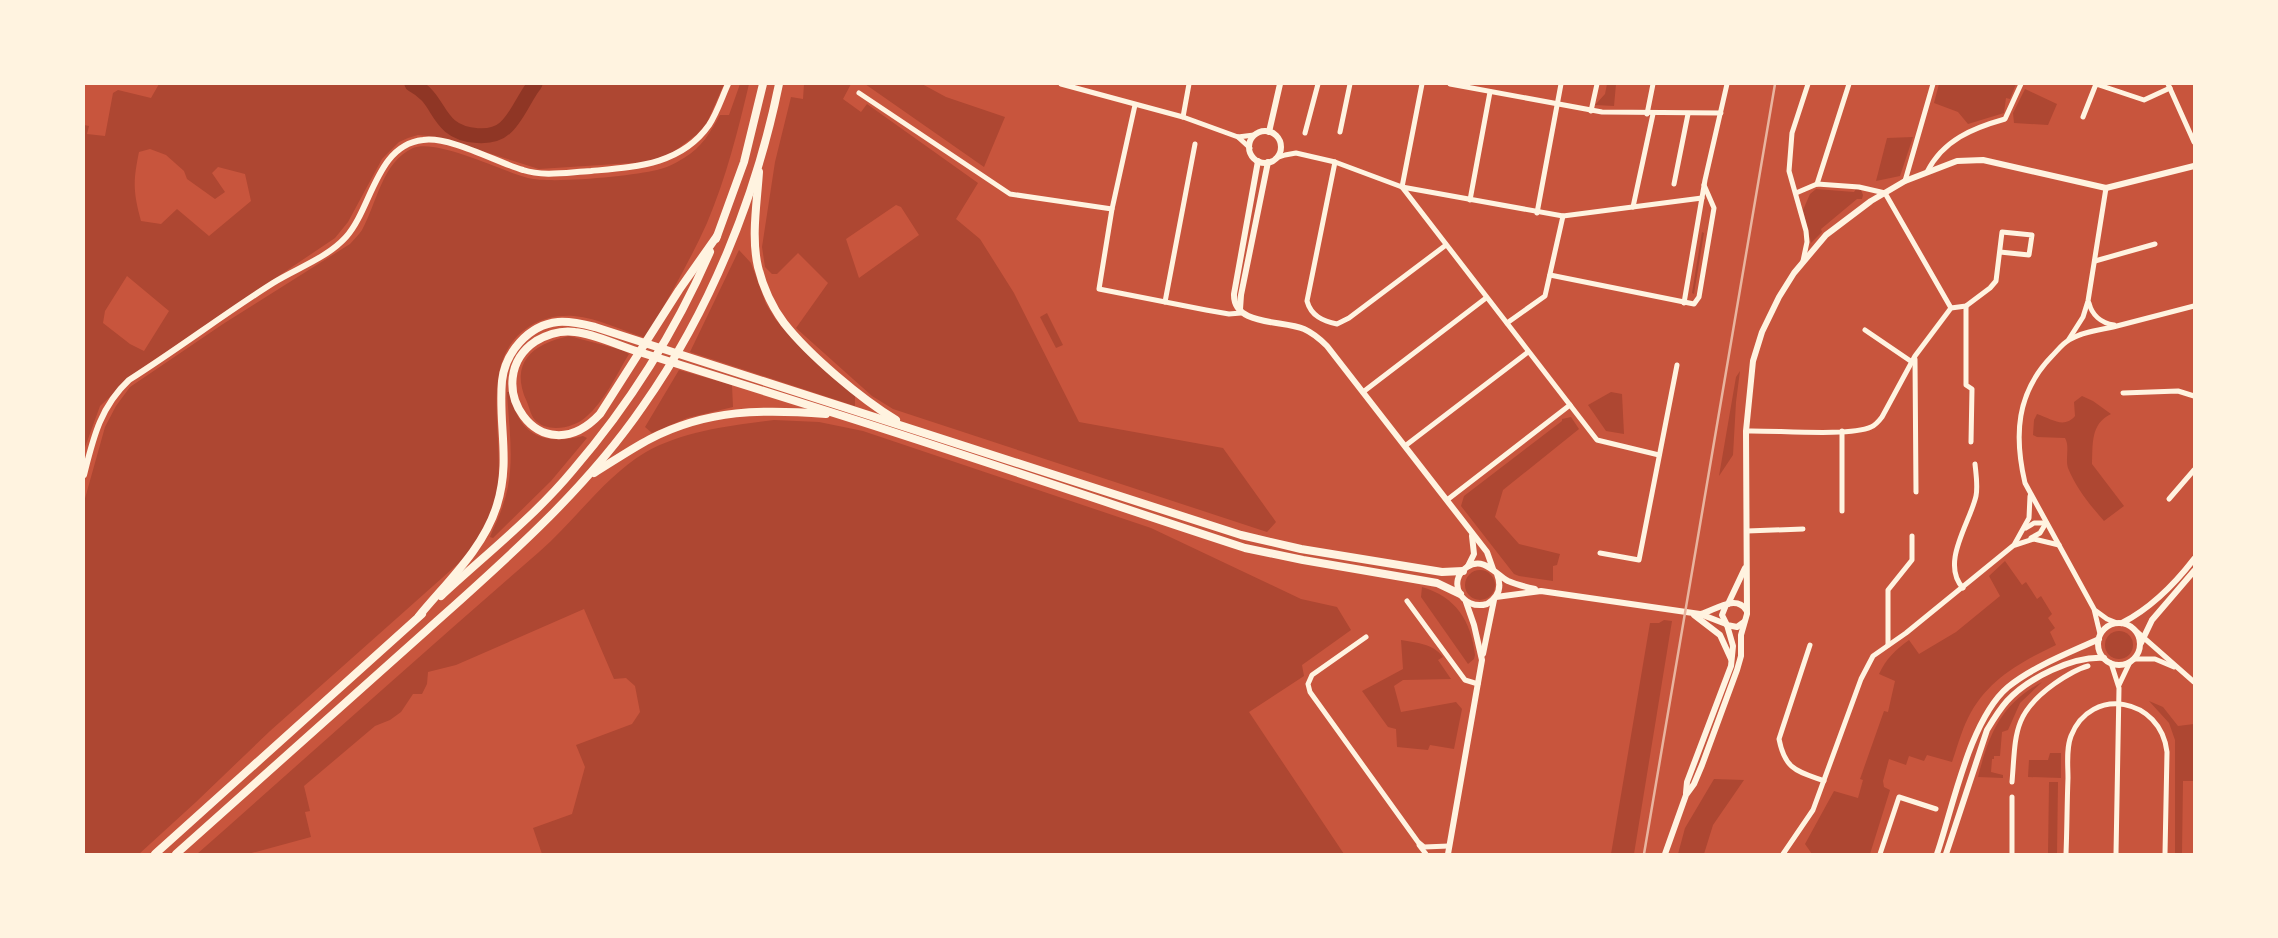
<svg xmlns="http://www.w3.org/2000/svg" width="2278" height="938" font-family="'Alegreya Sans',sans-serif">
  <style>
    .green { fill: #ae4732; fill-rule: evenodd }
    .lines { fill: none; stroke-linecap: round; stroke-linejoin: round }
    .river { stroke: #8f3625; stroke-width: 15 }
    .minor { stroke: #fff3e0; stroke-width: 5 }
    .tertiary { stroke: #fff3e0; stroke-width: 6 }
    .trunk { stroke: #fff3e0; stroke-width: 8 }
    .rail { stroke: #e9b49f; stroke-width: 2.5 }
  </style>
  <rect width="100%" height="100%" fill="#c8553d"/>
  <!-- green -->
  <g class="green">
    <path d="M 159,84 L 724,84 L 706,125 L 696,135 L 672,153 L 647,162 L 539,169 L 438,137 L 418,135 L 408,138 L 399,142 L 382,159 L 348,222 L 335,238 L 139,370 L 100,406 L 84,450 L 84,125 L 89,126 L 87,134 L 105,136 L 113,93 L 118,90 L 151,98 ZM 150,149 L 166,155 L 184,171 L 187,179 L 215,199 L 225,192 L 212,173 L 218,167 L 245,174 L 251,201 L 209,236 L 177,209 L 161,224 L 141,221 C 133,192 133,181 139,152 ZM 127,276 L 169,311 L 144,351 L 130,344 L 103,323 L 105,311 Z"/>
    <path d="M 740,84 L 749,84 C 738,131 726,178 707,223 C 689,263 667,300 646,338 C 623,331 598,318 574,316 C 558,315 543,318 530,326 C 474,361 508,442 496,496 C 490,522 477,542 460,562 L 270,731 L 196,802 L 139,854 L 84,854 L 84,502 L 105,427 L 116,406 L 130,387 L 223,324 L 350,244 C 354,239 359,235 362,230 C 377,203 382,162 413,148 C 436,138 502,171 528,178 C 552,184 632,176 657,170 C 666,168 676,163 684,158 C 702,147 710,133 720,115 L 729,115 Z"/>
    <path d="M 804,84 L 851,84 L 843,99 L 861,112 L 867,104 L 978,183 L 956,219 L 980,239 L 1014,293 L 1079,422 L 1223,448 L 1276,522 L 1267,532 L 893,409 L 872,396 L 796,328 L 828,283 L 798,253 L 777,274 L 772,274 L 765,267 L 762,247 L 775,162 L 791,97 L 803,99 ZM 896,205 L 901,207 L 919,235 L 859,278 L 846,239 Z"/>
    <polygon points="865,84 922,84 946,97 1005,117 984,167"/>
    <polygon points="1607,84 1616,84 1614,106 1595,105 1605,94"/>
    <polygon points="1939,84 2016,84 2010,99 2006,98 2004,113 1968,124 1958,112 1934,103"/>
    <polygon points="2025,89 2057,104 2048,125 2014,123 2013,113"/>
    <polygon points="1913,137 1900,176 1876,181 1887,138"/>
    <polygon points="1816,189 1854,192 1856,189 1861,190 1863,195 1862,199 1857,199 1821,229 1822,232 1811,243 1803,210 1810,194"/>
    <polygon points="1702,232 1704,233 1694,294 1692,293"/>
    <polygon points="739,250 751,263 766,304 776,320 801,348 855,395 855,406 690,352"/>
    <polygon points="1047,313 1063,345 1056,348 1040,317"/>
    <path d="M 569,336 L 622,350 L 629,354 C 616,375 605,401 586,417 C 574,428 547,434 534,419 C 531,415 529,407 527,402 C 509,363 532,344 569,336 Z"/>
    <polygon points="679,370 732,385 733,407 687,418 652,433 645,427"/>
    <polygon points="1740,371 1736,402 1733,455 1719,476 1736,377"/>
    <path d="M 507,392 L 510,392 C 518,435 543,446 583,436 L 587,438 L 551,481 L 493,538 L 490,537 C 494,526 500,516 503,505 C 516,469 509,429 507,392 Z"/>
    <polygon points="1611,392 1622,394 1624,434 1606,431 1588,405"/>
    <path d="M 2082,396 L 2093,401 L 2111,414 C 2090,424 2093,445 2092,464 L 2124,506 L 2104,521 C 2090,505 2076,488 2068,468 C 2065,459 2070,446 2065,438 L 2037,437 L 2033,435 L 2034,420 L 2037,414 C 2052,419 2064,429 2075,416 L 2074,402 Z"/>
    <polygon points="1571,417 1579,429 1503,490 1495,517 1519,544 1560,554 1557,565 1553,566 1553,581 1519,576 1514,574 1461,506 1464,496 1562,421 1562,419"/>
    <path d="M 774,420 L 819,422 L 863,431 L 1151,528 L 1301,599 L 1337,607 L 1351,630 L 1302,665 L 1304,676 L 1249,712 L 1344,854 L 542,854 L 533,828 L 572,814 L 585,767 L 576,745 L 632,724 L 640,712 L 635,686 L 626,678 L 614,679 L 584,609 L 456,665 L 428,672 L 427,684 L 422,694 L 413,694 L 401,712 L 390,720 L 375,726 L 304,786 L 310,811 L 305,812 L 311,837 L 248,854 L 197,854 C 311,753 424,652 539,552 C 575,521 604,477 646,452 C 683,431 732,425 774,420 Z"/>
    <path d="M 2005,561 L 2022,585 L 2026,582 L 2037,599 L 2041,596 L 2052,614 L 2048,618 L 2055,628 L 2050,632 L 2056,645 C 2020,662 1986,681 1968,718 C 1961,732 1957,748 1952,762 L 1927,755 L 1924,761 L 1909,756 L 1906,765 L 1889,759 L 1883,781 L 1884,787 L 1890,790 L 1870,854 L 1812,854 L 1805,844 L 1834,791 L 1858,798 L 1863,780 L 1860,779 L 1884,711 L 1888,712 L 1895,681 L 1879,674 C 1886,659 1895,650 1909,640 L 1919,654 L 1956,632 L 2000,596 L 1989,576 Z"/>
    <circle cx="1480" cy="585" r="15"/>
    <path d="M 1422,587 C 1456,597 1471,621 1475,655 L 1474,659 L 1468,664 L 1421,597 Z"/>
    <polygon points="1664,620 1672,621 1634,854 1611,854 1650,623 1659,623"/>
    <circle cx="2119" cy="645" r="14"/>
    <path d="M 1401,640 C 1417,643 1432,643 1443,657 L 1438,660 L 1451,679 L 1403,680 L 1394,686 L 1401,712 L 1456,702 L 1462,709 L 1454,749 L 1430,745 L 1428,750 L 1397,747 L 1396,729 L 1388,727 L 1362,691 L 1403,669 Z"/>
    <path d="M 2042,682 L 2020,703 L 2008,730 L 2002,732 L 2000,756 L 1994,756 L 1994,759 L 1992,759 L 1991,772 L 2003,775 L 2003,778 L 1978,777 C 1989,734 2001,704 2042,682 Z"/>
    <polygon points="2149,701 2163,707 2178,726 2194,724 2194,781 2183,781 2182,854 2175,854 2175,740 2169,723"/>
    <polygon points="2050,753 2061,753 2061,778 2028,777 2029,760 2048,760"/>
    <polygon points="1714,779 1744,780 1713,825 1704,854 1678,854 1685,828"/>
    <polygon points="2049,782 2058,782 2057,854 2048,854"/>
  </g>
  <g class="lines">
    <!-- river -->
    <path class="river" d="M 412,84 C 435,96 435,113 450,126 C 463,137 492,140 505,128 C 517,118 525,96 535,84"/>
    <!-- minor -->
    <g class="minor">
      <polyline points="1061,84 1183,117 1238,137 1254,135"/>
      <polyline points="1450,84 1602,112 1721,113"/>
      <polyline points="2168,84 2194,142"/>
      <polyline points="859,93 1010,194 1112,209"/>
      <polyline points="1135,105 1112,209 1099,289 1206,310 1229,314 1241,313"/>
      <polyline points="1591,111 1597,84"/>
      <polyline points="1647,114 1653,84"/>
      <polyline points="1183,117 1189,84"/>
      <polyline points="2083,117 2096,84 2144,100 2170,88"/>
      <polyline points="1340,132 1350,84"/>
      <polyline points="1305,133 1318,84"/>
      <polyline points="1238,137 1250,148"/>
      <polyline points="1276,158 1285,155 1296,153 1335,162 1402,187 1563,216 1702,198"/>
      <path d="M 1335,162 L 1307,301 C 1311,316 1323,321 1337,324 L 1349,318 L 1446,245"/>
      <path d="M 1927,172 C 1943,140 1973,128 2005,119 L 2021,84"/>
      <polyline points="1905,181 1933,84"/>
      <polyline points="1674,184 1688,114"/>
      <polyline points="1817,184 1849,84"/>
      <polyline points="1402,187 1597,440 1659,455"/>
      <polyline points="1402,187 1422,84"/>
      <polyline points="1796,193 1817,184 1859,187 1885,193 1951,308"/>
      <polyline points="1470,200 1490,92"/>
      <polyline points="1633,207 1653,114"/>
      <polyline points="1537,213 1561,84"/>
      <polyline points="1803,261 1807,242 1806,231 1789,171 1792,133 1808,84"/>
      <polyline points="2095,261 2155,244"/>
      <polyline points="1550,275 1694,304 1699,297 1714,208 1704,185"/>
      <polyline points="1165,302 1195,144"/>
      <polyline points="1684,303 1705,180 1727,84"/>
      <path d="M 2089,303 C 2092,315 2101,323 2114,325"/>
      <polyline points="1966,306 1966,385 1972,389 1971,442"/>
      <polyline points="1507,323 1545,296 1563,216"/>
      <polyline points="1865,330 1912,362"/>
      <polyline points="2069,339 2083,317 2088,301 2106,188"/>
      <polyline points="1915,359 1916,492"/>
      <polyline points="1363,392 1486,298"/>
      <polyline points="2123,393 2178,391 2194,396"/>
      <path d="M 1746,431 C 1774,430 1849,437 1871,427 C 1876,425 1879,421 1882,417 L 1915,356 L 1951,308 L 1966,306 L 1990,288 L 1996,281 L 2002,232 L 2032,235 L 2029,255 L 2000,252"/>
      <polyline points="1405,446 1528,352"/>
      <polyline points="2169,499 2194,470"/>
      <polyline points="1447,500 1570,405"/>
      <polyline points="1842,511 1842,431"/>
      <polyline points="2026,528 2034,523 2046,523"/>
      <polyline points="1747,531 1803,529"/>
      <polyline points="2031,538 2040,533 2046,523"/>
      <polyline points="2015,545 2034,539 2059,545"/>
      <polyline points="1600,553 1639,560 1677,365"/>
      <path d="M 1963,588 C 1940,563 1970,523 1976,496 C 1978,486 1976,474 1975,464"/>
      <polyline points="1407,601 1465,680 1478,684"/>
      <polyline points="2096,611 2107,619 2117,623"/>
      <polyline points="2135,630 2194,682"/>
      <path d="M 2100,634 L 2094,609 L 2025,483 C 2014,436 2016,393 2052,356 C 2057,351 2063,343 2069,340 C 2081,332 2099,330 2113,327 C 2140,320 2167,313 2194,306"/>
      <polyline points="1366,637 1312,675 1308,684 1310,692 1418,842 1424,847 1449,846"/>
      <path d="M 1810,645 L 1779,739 C 1785,770 1797,771 1824,781"/>
      <polyline points="1888,645 1888,590 1912,560 1912,536"/>
      <polyline points="2134,659 2155,659 2174,667"/>
      <polyline points="2111,663 2119,688 2116,854"/>
      <polyline points="2119,685 2130,662"/>
      <path d="M 2012,782 C 2016,735 2012,714 2054,684 C 2064,677 2076,669 2088,666"/>
      <polyline points="1419,845 1426,854"/>
      <polyline points="1783,854 1813,810 1861,679 1873,656 1906,633 2014,545 2029,518 2030,496"/>
      <polyline points="1880,854 1899,797 1936,809"/>
      <polyline points="2012,854 2012,797"/>
      <path d="M 2066,854 C 2067,829 2067,803 2068,778 C 2068,765 2066,749 2071,736 C 2091,685 2161,698 2167,752 L 2165,854"/>
    </g>
    <!-- tertiary -->
    <g class="tertiary">
      <circle cx="1265" cy="147" r="16"/>
      <polyline points="1269,132 1280,84"/>
      <path d="M 1258,161 L 1234,294 C 1233,326 1282,320 1304,329 C 1313,333 1320,339 1327,346 L 1487,552 L 1493,569"/>
      <polyline points="1240,309 1241,295 1268,162"/>
      <path d="M 84,475 C 93,439 100,407 129,380 C 178,349 224,314 273,283 C 297,268 327,258 346,237 C 372,208 376,145 423,140 C 450,136 496,162 523,170 C 544,177 569,172 591,171 C 635,167 681,165 709,125 C 717,113 722,97 728,84"/>
      <polyline points="1468,566 1474,554 1472,536"/>
      <path d="M 1497,574 C 1502,587 1499,597 1487,604 C 1462,611 1446,581 1467,567 C 1484,556 1495,574 1508,581 C 1517,585 1526,587 1535,589"/>
      <polyline points="1496,597 1541,591 1700,614 1726,624"/>
      <polyline points="1728,604 1745,568"/>
      <polyline points="1726,605 1722,615 1727,625 1737,627 1744,622"/>
      <path d="M 1701,614 C 1715,610 1736,594 1746,610"/>
      <polyline points="1694,615 1720,635 1731,659"/>
      <path d="M 2122,623 C 2151,608 2174,585 2194,559"/>
      <circle cx="2119" cy="644" r="21"/>
      <polyline points="2141,643 2152,620 2194,571"/>
      <polyline points="1483,654 1494,600"/>
      <polyline points="1686,793 1687,782 1731,666 1733,646 1727,625"/>
      <polyline points="1448,854 1482,660 1474,625 1466,602"/>
      <polyline points="1665,854 1686,795 1694,784 1702,765 1737,670 1741,656 1741,635 1747,614 1746,431 1753,361 1762,332 1779,297 1794,273 1826,235 1871,201 1905,181 1957,161 1983,160 2106,188 2194,166"/>
      <path d="M 1937,854 C 1953,807 1970,719 2008,687 C 2034,666 2069,653 2099,639"/>
      <path d="M 1946,854 L 1987,730 C 1993,720 1999,710 2007,701 C 2028,678 2073,656 2104,658"/>
    </g>
    <!-- trunk -->
    <g class="trunk">
      <path d="M 759,172 C 757,203 751,237 758,267 C 763,287 772,307 784,323 C 809,355 861,399 896,420"/>
      <path d="M 717,236 L 679,290 L 600,414 C 540,478 477,380 536,341 C 548,334 561,330 575,332 C 595,334 614,344 633,350 C 702,372 771,393 840,415 C 976,458 1110,504 1245,548 L 1303,560 L 1437,583 L 1460,594"/>
      <polyline points="716,239 744,162 763,84"/>
      <path d="M 594,473 C 612,462 631,449 650,439 C 708,409 763,409 826,414"/>
      <path d="M 441,596 C 485,555 534,517 573,470 C 628,406 676,330 710,252"/>
      <path d="M 419,616 C 447,582 484,548 497,505 C 511,460 498,425 502,381 C 505,353 528,325 558,322 C 570,321 583,324 595,327 L 1241,535 L 1301,549 L 1442,572 L 1463,571"/>
      <polyline points="155,854 422,614"/>
      <path d="M 176,854 C 259,779 343,705 427,630 C 504,561 584,492 643,406 C 710,311 756,197 779,84"/>
    </g>
    <!-- rail -->
    <polyline class="rail" points="1644,854 1775,84"/>
  </g>
  <!-- border -->
  <rect width="2278" height="938" fill="none" stroke="#fff3e0" stroke-width="170"/>
</svg>
